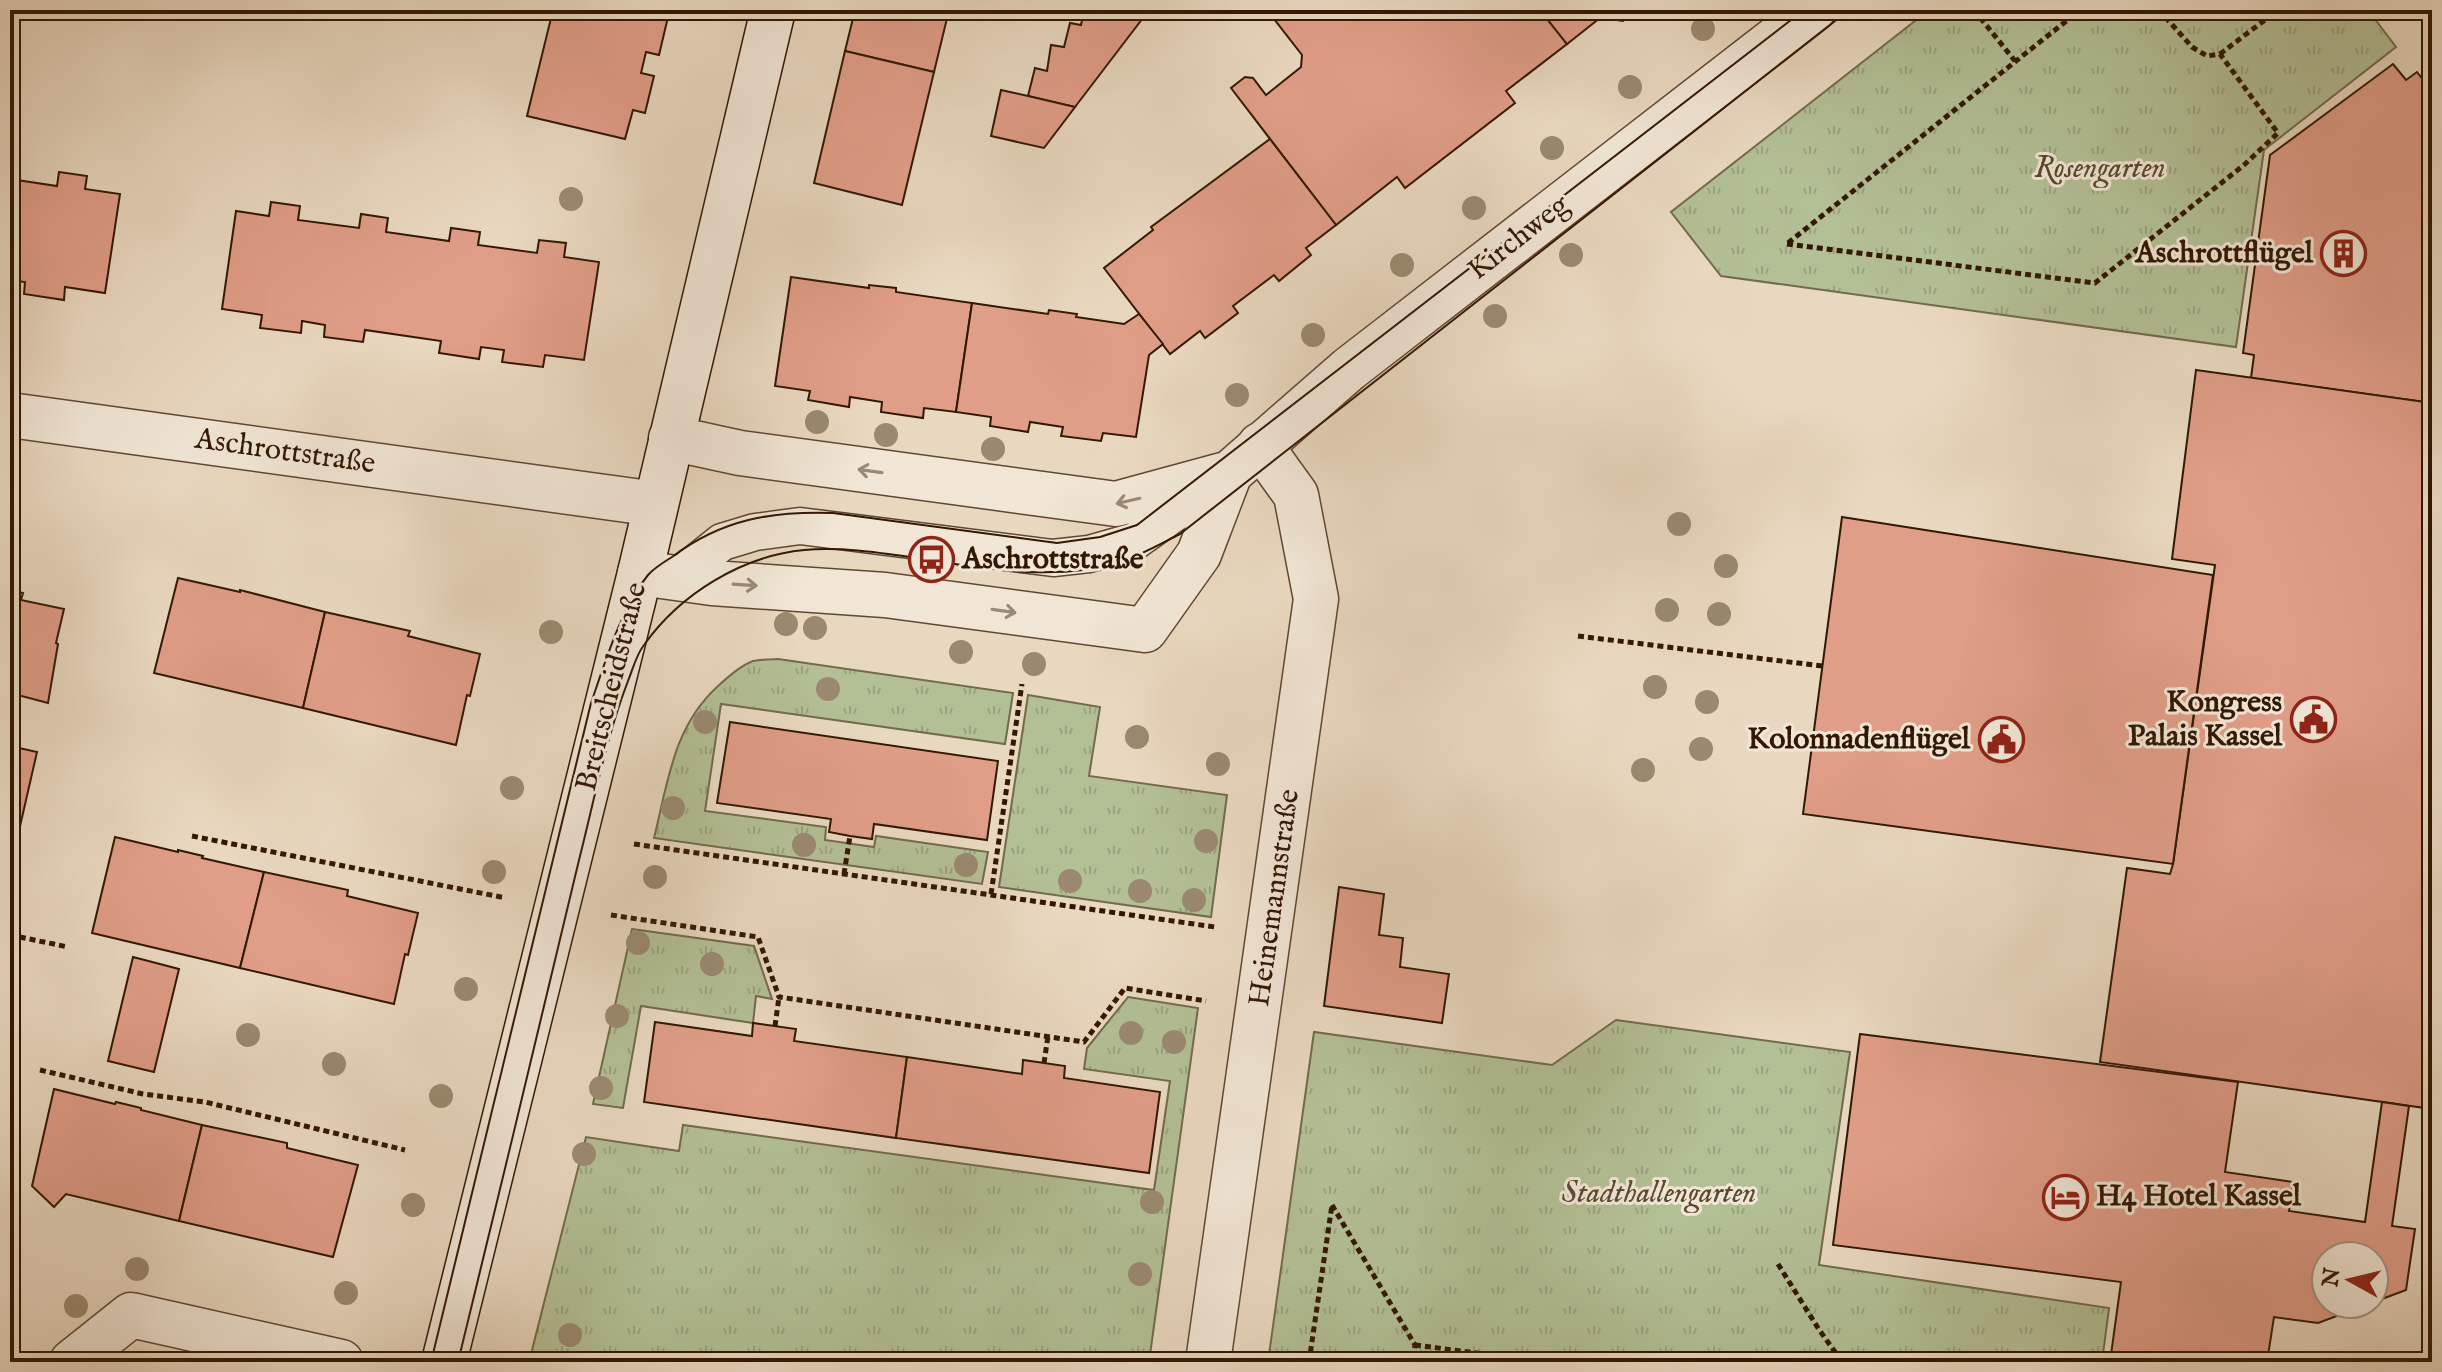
<svg xmlns="http://www.w3.org/2000/svg" width="2442" height="1372" font-family="'IM FELL English',serif">
  <style>
    .grass { fill: url(#grass-tufts); stroke: #726b4c; stroke-width: 2 }
    .building { fill: #e09d87; stroke: #321703; stroke-width: 2 }
    .lines { fill: none; stroke-linecap: round; stroke-linejoin: round }
    .lane-casing { stroke: #604732; stroke-width: 39 }
    .street-casing { stroke: #604732; stroke-width: 47 }
    .secondary-casing { stroke: #321703; stroke-width: 47 }
    .path { stroke: #321703; stroke-width: 5; stroke-dasharray: 6 4; stroke-linecap: butt }
    .lane { stroke: #f1e6d6; stroke-width: 36 }
    .street { stroke: #f1e6d6; stroke-width: 44 }
    .secondary { stroke: #f1e6d6; stroke-width: 44 }
    .tram { stroke: #321703; stroke-width: 2 }
    .tree { fill: #9a8970 }
    .oneway { stroke: #9b8977 }
    .labels { text-anchor: middle; dominant-baseline: central; stroke-width: 6; stroke-linejoin: round; paint-order: stroke }
    .park-label { font-size: 30px; font-style: italic; fill: #59492f; stroke: #f1e6d6 }
    .street-label { font-size: 30px; fill: #321703; stroke: #f1e6d6 }
    .poi-label { font-size: 30px; font-weight: bold; fill: #321703; stroke: #f1e6d6; text-anchor: end }
  </style>
  <defs>
    <pattern id="grass-tufts" width="24" height="20" patternUnits="userSpaceOnUse" patternTransform="scale(2)"><rect width="24" height="20" fill="#b3bf95"/><path d="M3 7l-1-3M5 7V3M7 7l1-3M15 17l-1-3M17 17v-4M19 17l1-3" fill="none" stroke="#9aa37f"/></pattern>
  </defs>
  <rect width="100%" height="100%" fill="#e9d8c0"/>
  <filter id="stains"><feTurbulence type="fractalNoise" baseFrequency=".0025" numOctaves="4"/><feColorMatrix values="0 0 0 0 .2 0 0 0 0 .09 0 0 0 0 .02 0 0 0 .5 -.17"/></filter>
  <radialGradient id="worn" r=".72"><stop offset=".6" stop-color="#630" stop-opacity="0"/><stop offset="1" stop-color="#630" stop-opacity=".3"/></radialGradient>
  <!-- grass -->
  <g class="grass">
    <polygon points="1929,10 2368,10 2396,47 2264,150 2236,347 1721,276 1671,212"/>
    <path d="M 778,659 L 1013,693 L 1005,744 L 721,704 L 705,811 L 826,827 L 825,840 L 874,847 L 876,836 L 988,852 L 982,884 L 654,838 C 668,782 673,727 718,686 C 728,677 740,666 753,661 C 761,659 770,660 778,659 Z"/>
    <polygon points="1028,695 1100,707 1089,776 1227,795 1211,917 999,887"/>
    <polygon points="632,929 754,946 772,999 756,996 753,1023 641,1006 623,1108 593,1104"/>
    <polygon points="1128,997 1198,1008 1149,1362 529,1362 586,1137 679,1151 683,1125 1154,1190 1170,1081 1084,1069 1087,1048"/>
    <polygon points="1616,1020 1850,1052 1819,1265 2109,1308 2102,1362 1268,1362 1314,1032 1552,1065"/>
  </g>
  <!-- building -->
  <g class="building">
    <polygon points="553,10 656,10 655,14 668,17 659,55 646,52 641,73 654,76 645,113 633,110 625,139 527,116"/>
    <polygon points="855,10 949,10 934,72 845,51"/>
    <polygon points="1084,10 1149,10 1075,107 1028,96 1035,68 1047,71 1051,45 1064,47 1070,23 1081,25"/>
    <polygon points="1267,10 1540,10 1567,44 1506,91 1515,103 1405,188 1397,177 1336,225 1231,88 1245,77 1253,78 1266,95 1301,67 1302,55"/>
    <polygon points="1540,10 1636,10 1623,21 1610,19 1605,14 1567,44"/>
    <polygon points="845,51 934,72 902,205 814,183"/>
    <polygon points="2393,64 2406,80 2417,72 2432,91 2432,403 2251,378 2254,355 2243,353 2270,155"/>
    <polygon points="1001,90 1028,96 1075,107 1044,148 991,136"/>
    <polygon points="1270,139 1336,225 1306,248 1311,255 1279,281 1274,275 1233,306 1238,313 1205,338 1200,331 1170,354 1104,268 1153,230 1151,227"/>
    <polygon points="59,172 87,176 85,189 120,194 105,293 65,287 64,300 24,294 25,282 10,280 10,179 57,186"/>
    <polygon points="271,202 300,206 298,220 359,228 361,214 388,218 386,232 449,241 451,228 480,232 478,245 537,253 539,240 566,243 564,257 599,262 584,360 545,355 543,367 502,362 504,350 481,347 479,359 439,353 441,341 365,330 363,342 324,337 325,325 302,321 301,333 260,328 262,315 222,309 236,211 269,216"/>
    <polygon points="791,277 869,288 869,285 896,288 896,292 972,303 956,412 924,408 923,418 881,412 882,402 850,397 849,407 808,400 810,391 775,386"/>
    <polygon points="972,303 1048,314 1049,310 1077,314 1076,317 1124,324 1139,314 1163,344 1149,355 1136,437 1103,433 1101,441 1061,436 1063,427 1030,422 1028,432 990,426 991,417 956,412"/>
    <polygon points="2196,370 2432,403 2432,1109 2100,1062 2127,868 2170,874 2173,864 2215,565 2172,559"/>
    <polygon points="1842,517 2213,575 2173,864 1803,814"/>
    <polygon points="178,578 240,592 240,590 325,612 303,708 154,673"/>
    <polygon points="10,590 23,593 21,600 64,609 56,643 58,644 48,703 10,693"/>
    <polygon points="325,612 410,631 408,636 480,654 470,696 467,695 456,745 303,708"/>
    <polygon points="730,722 998,761 987,840 874,824 872,839 850,836 829,832 831,819 717,803"/>
    <polygon points="10,746 37,752 10,870"/>
    <polygon points="115,837 178,852 178,850 203,856 202,858 264,872 240,968 92,933"/>
    <polygon points="264,872 348,890 347,896 418,913 408,955 405,954 394,1004 240,968"/>
    <polygon points="1339,887 1384,894 1379,935 1403,938 1400,967 1449,974 1442,1023 1324,1006"/>
    <polygon points="133,957 179,969 154,1072 108,1061"/>
    <polygon points="655,1022 752,1036 753,1023 796,1029 794,1041 907,1057 896,1138 644,1102"/>
    <polygon points="1860,1034 2238,1082 2225,1172 2293,1182 2289,1211 2365,1222 2382,1102 2409,1106 2392,1226 2415,1229 2406,1290 2374,1302 2374,1256 2326,1256 2326,1304 2369,1304 2318,1323 2274,1317 2267,1362 2110,1362 2121,1282 1833,1245"/>
    <polygon points="907,1057 1022,1074 1023,1060 1065,1066 1064,1078 1160,1092 1149,1173 896,1138"/>
    <polygon points="54,1089 115,1104 116,1102 141,1108 141,1110 202,1125 179,1221 66,1194 54,1207 32,1186"/>
    <polygon points="202,1125 287,1143 287,1148 358,1165 333,1257 179,1221"/>
  </g>
  <g class="lines">
    <defs>
      <polyline id="lane" points="677,578 722,542 755,532 800,526 1053,558 1089,554 1135,541 1218,482"/>
      <g id="street">
        <polyline points="10,415 656,504"/>
        <polyline points="671,438 740,453 1116,504 1230,473 1349,369 1813,10"/>
        <polyline points="640,573 712,583 885,595 1145,630 1199,554 1230,473"/>
        <polyline points="72,1362 131,1315 341,1362"/>
        <polyline points="1208,1362 1316,599 1296,495 1260,445"/>
      </g>
      <polyline id="secondary" points="444,1362 640,573 773,10"/>
    </defs>
    <!-- lane casing -->
    <use href="#lane" class="lane-casing"/>
    <!-- street casing -->
    <use href="#street" class="street-casing"/>
    <!-- secondary casing -->
    <use href="#secondary" class="secondary-casing"/>
    <!-- path -->
    <g class="path">
      <polyline points="1974,10 2015,61"/>
      <polyline points="2220,54 2278,10"/>
      <polyline points="1788,243 2080,10"/>
      <polyline points="1787,244 2095,283 2244,165 2278,133 2220,54 2207,56 2192,47 2159,10"/>
      <polyline points="1578,636 1822,666"/>
      <polyline points="192,836 506,898"/>
      <polyline points="634,844 1215,927"/>
      <polyline points="844,874 850,836"/>
      <polyline points="991,894 1022,684"/>
      <polyline points="611,915 758,937 779,997 1084,1042 1125,988 1206,1001"/>
      <polyline points="10,935 68,947"/>
      <polyline points="775,1026 779,997"/>
      <polyline points="1044,1063 1048,1036"/>
      <polyline points="40,1070 143,1094 205,1102 405,1150"/>
      <polyline points="1332,1205 1415,1345 1413,1362"/>
      <polyline points="1778,1264 1818,1328 1842,1362"/>
      <polyline points="1415,1345 1545,1362"/>
      <polyline points="1309,1362 1332,1205"/>
    </g>
    <!-- lane -->
    <use href="#lane" class="lane"/>
    <!-- street -->
    <use href="#street" class="street"/>
    <!-- secondary -->
    <use href="#secondary" class="secondary"/>
    <!-- tram -->
    <g class="tram">
      <path d="M 431,1362 L 591,703 C 605,663 621,608 648,575 C 654,568 664,562 672,557 C 722,519 772,511 833,513 L 1057,543 L 1100,537 L 1137,525 L 1804,10"/>
      <path d="M 458,1362 C 499,1195 539,1027 579,860 C 594,801 606,738 628,681 C 633,669 636,655 644,645 C 680,594 742,556 804,550 C 840,547 875,552 910,557 C 978,567 1052,583 1120,562 C 1141,555 1160,544 1180,534 L 1849,10"/>
    </g>
  </g>
  <!-- trees -->
  <g class="tree">
    <circle cx="1703" cy="29" r="12"/>
    <circle cx="1630" cy="87" r="12"/>
    <circle cx="1552" cy="148" r="12"/>
    <circle cx="571" cy="199" r="12"/>
    <circle cx="1474" cy="208" r="12"/>
    <circle cx="1571" cy="255" r="12"/>
    <circle cx="1402" cy="265" r="12"/>
    <circle cx="1495" cy="316" r="12"/>
    <circle cx="1313" cy="335" r="12"/>
    <circle cx="1237" cy="395" r="12"/>
    <circle cx="817" cy="422" r="12"/>
    <circle cx="886" cy="435" r="12"/>
    <circle cx="993" cy="449" r="12"/>
    <circle cx="1679" cy="524" r="12"/>
    <circle cx="1726" cy="566" r="12"/>
    <circle cx="1667" cy="610" r="12"/>
    <circle cx="1719" cy="614" r="12"/>
    <circle cx="786" cy="624" r="12"/>
    <circle cx="815" cy="628" r="12"/>
    <circle cx="551" cy="632" r="12"/>
    <circle cx="961" cy="652" r="12"/>
    <circle cx="1034" cy="664" r="12"/>
    <circle cx="1655" cy="687" r="12"/>
    <circle cx="828" cy="689" r="12"/>
    <circle cx="1707" cy="702" r="12"/>
    <circle cx="705" cy="722" r="12"/>
    <circle cx="1137" cy="737" r="12"/>
    <circle cx="1701" cy="749" r="12"/>
    <circle cx="1218" cy="764" r="12"/>
    <circle cx="1643" cy="770" r="12"/>
    <circle cx="512" cy="788" r="12"/>
    <circle cx="673" cy="808" r="12"/>
    <circle cx="1206" cy="841" r="12"/>
    <circle cx="804" cy="845" r="12"/>
    <circle cx="966" cy="865" r="12"/>
    <circle cx="494" cy="872" r="12"/>
    <circle cx="655" cy="877" r="12"/>
    <circle cx="1070" cy="881" r="12"/>
    <circle cx="1140" cy="891" r="12"/>
    <circle cx="1194" cy="900" r="12"/>
    <circle cx="638" cy="943" r="12"/>
    <circle cx="712" cy="964" r="12"/>
    <circle cx="466" cy="989" r="12"/>
    <circle cx="617" cy="1016" r="12"/>
    <circle cx="1131" cy="1033" r="12"/>
    <circle cx="248" cy="1035" r="12"/>
    <circle cx="1174" cy="1042" r="12"/>
    <circle cx="334" cy="1064" r="12"/>
    <circle cx="601" cy="1088" r="12"/>
    <circle cx="441" cy="1096" r="12"/>
    <circle cx="584" cy="1154" r="12"/>
    <circle cx="1152" cy="1202" r="12"/>
    <circle cx="413" cy="1205" r="12"/>
    <circle cx="137" cy="1269" r="12"/>
    <circle cx="1140" cy="1274" r="12"/>
    <circle cx="346" cy="1293" r="12"/>
    <circle cx="76" cy="1306" r="12"/>
    <circle cx="570" cy="1335" r="12"/>
  </g>
  <!-- one-way arrows -->
  <defs><path id="oneway-shaft" d="M-6 0H5M1.5-3L5.5 0L1.5 3" fill="none" stroke-width="1.6" stroke-linecap="round" stroke-linejoin="round" transform="scale(2)"/></defs>
  <g class="oneway">
    <use href="#oneway-shaft" transform="translate(870 471) rotate(-172)"/>
    <use href="#oneway-shaft" transform="translate(1128 501) rotate(167)"/>
    <use href="#oneway-shaft" transform="translate(745 585) rotate(4)"/>
    <use href="#oneway-shaft" transform="translate(1004 611) rotate(8)"/>
  </g>
  <!-- icons -->
  <defs>
    <symbol id="building-ring" viewBox="-11 -11 22 22"><circle r="9.5" fill="#f1e6d6" stroke="#8f2418" stroke-width="1.5"/><path d="M-4-6H4V6H1V3H-1V6H-4ZM-2.5-4.3h1.7v1.8h-1.7ZM.8-4.3h1.7v1.8H.8ZM-2.5-1h1.7V.8h-1.7ZM.8-1h1.7V.8H.8Z" fill="#8f2418"/></symbol>
    <symbol id="bus-ring" viewBox="-11 -11 22 22"><circle r="9.5" fill="#f1e6d6" stroke="#8f2418" stroke-width="1.5"/><path d="M-5-6H5V4H4V6H2V4H-2V6H-4V4H-5ZM-3.5-4V0h7V-4ZM-3.5 1.2v1.5H-2V1.2ZM2 1.2v1.5H3.5V1.2Z" fill="#8f2418"/></symbol>
    <symbol id="civic-ring" viewBox="-11 -11 22 22"><circle r="9.5" fill="#f1e6d6" stroke="#8f2418" stroke-width="1.5"/><path d="M-.6-6.5H3V-4.5H.6V-3L4-1V1h2V6H-6V1h2V-1L-.6-3ZM-1.2 2.5V6h2.4V2.5Z" fill="#8f2418"/></symbol>
    <symbol id="hotel-ring" viewBox="-11 -11 22 22"><circle r="9.5" fill="#f1e6d6" stroke="#8f2418" stroke-width="1.5"/><path d="M-6-4.5h1.5V1H6V5H4.5V3h-9V5H-6ZM-4 0a1.8 1.8 0 1 1 3.6 0ZM.5 0V-2.5h3Q6-2.5 6 0Z" fill="#8f2418"/></symbol>
  </defs>
  <g fill-rule="evenodd">
    <use href="#building-ring" x="2318" y="228" width="51" height="51"/>
    <use href="#bus-ring" x="906" y="534" width="51" height="51"/>
    <use href="#civic-ring" x="2288" y="694" width="51" height="51"/>
    <use href="#civic-ring" x="1976" y="714" width="51" height="51"/>
    <use href="#hotel-ring" x="2040" y="1172" width="51" height="51"/>
  </g>
  <g class="labels">
    <!-- park labels -->
    <g class="park-label">
      <text x="2100" y="169">Rosengarten</text>
      <text x="1659" y="1194">Stadthallengarten</text>
    </g>
    <!-- street labels -->
    <g class="street-label">
      <text transform="translate(1519 238) rotate(-38)">Kirchweg</text>
      <text transform="translate(285 452) rotate(8)">Aschrottstraße</text>
      <text transform="translate(612 687) rotate(-76)">Breitscheidstraße</text>
      <text transform="translate(1275 898) rotate(-82)">Heinemannstraße</text>
    </g>
    <!-- poi labels -->
    <g class="poi-label">
      <text x="2313" y="254">Aschrottflügel</text>
      <text x="962" y="560" text-anchor="start">Aschrottstraße</text>
      <text x="2282" y="703">Kongress<tspan x="2282" dy="34">Palais Kassel</tspan></text>
      <text x="1970" y="740">Kolonnadenflügel</text>
      <text x="2096" y="1197" text-anchor="start">H4 Hotel Kassel</text>
    </g>
  </g>
  <!-- margin -->
  <rect width="2442" height="1372" fill="none" stroke="#e9d8c0" stroke-width="40"/>
  <rect x="12" y="12" width="2418" height="1348" fill="none" stroke="#321703" stroke-width="4"/>
  <rect x="20" y="20" width="2402" height="1332" fill="none" stroke="#321703" stroke-width="2"/>
  <!-- north arrow -->
  <g transform="translate(2350 1280) rotate(278)"><circle r="38" fill="#f1e6d6" stroke="#a59382" stroke-width="2"/>
  <path d="M0-6L14 30L0 20L-14 30Z" fill="#8f2418"/>
  <text y="-12" font-size="22" font-weight="bold" text-anchor="middle" fill="#321703">N</text>
  </g>
  <rect width="100%" height="100%" filter="url(#stains)"/>
  <rect width="100%" height="100%" fill="url(#worn)"/>
</svg>
